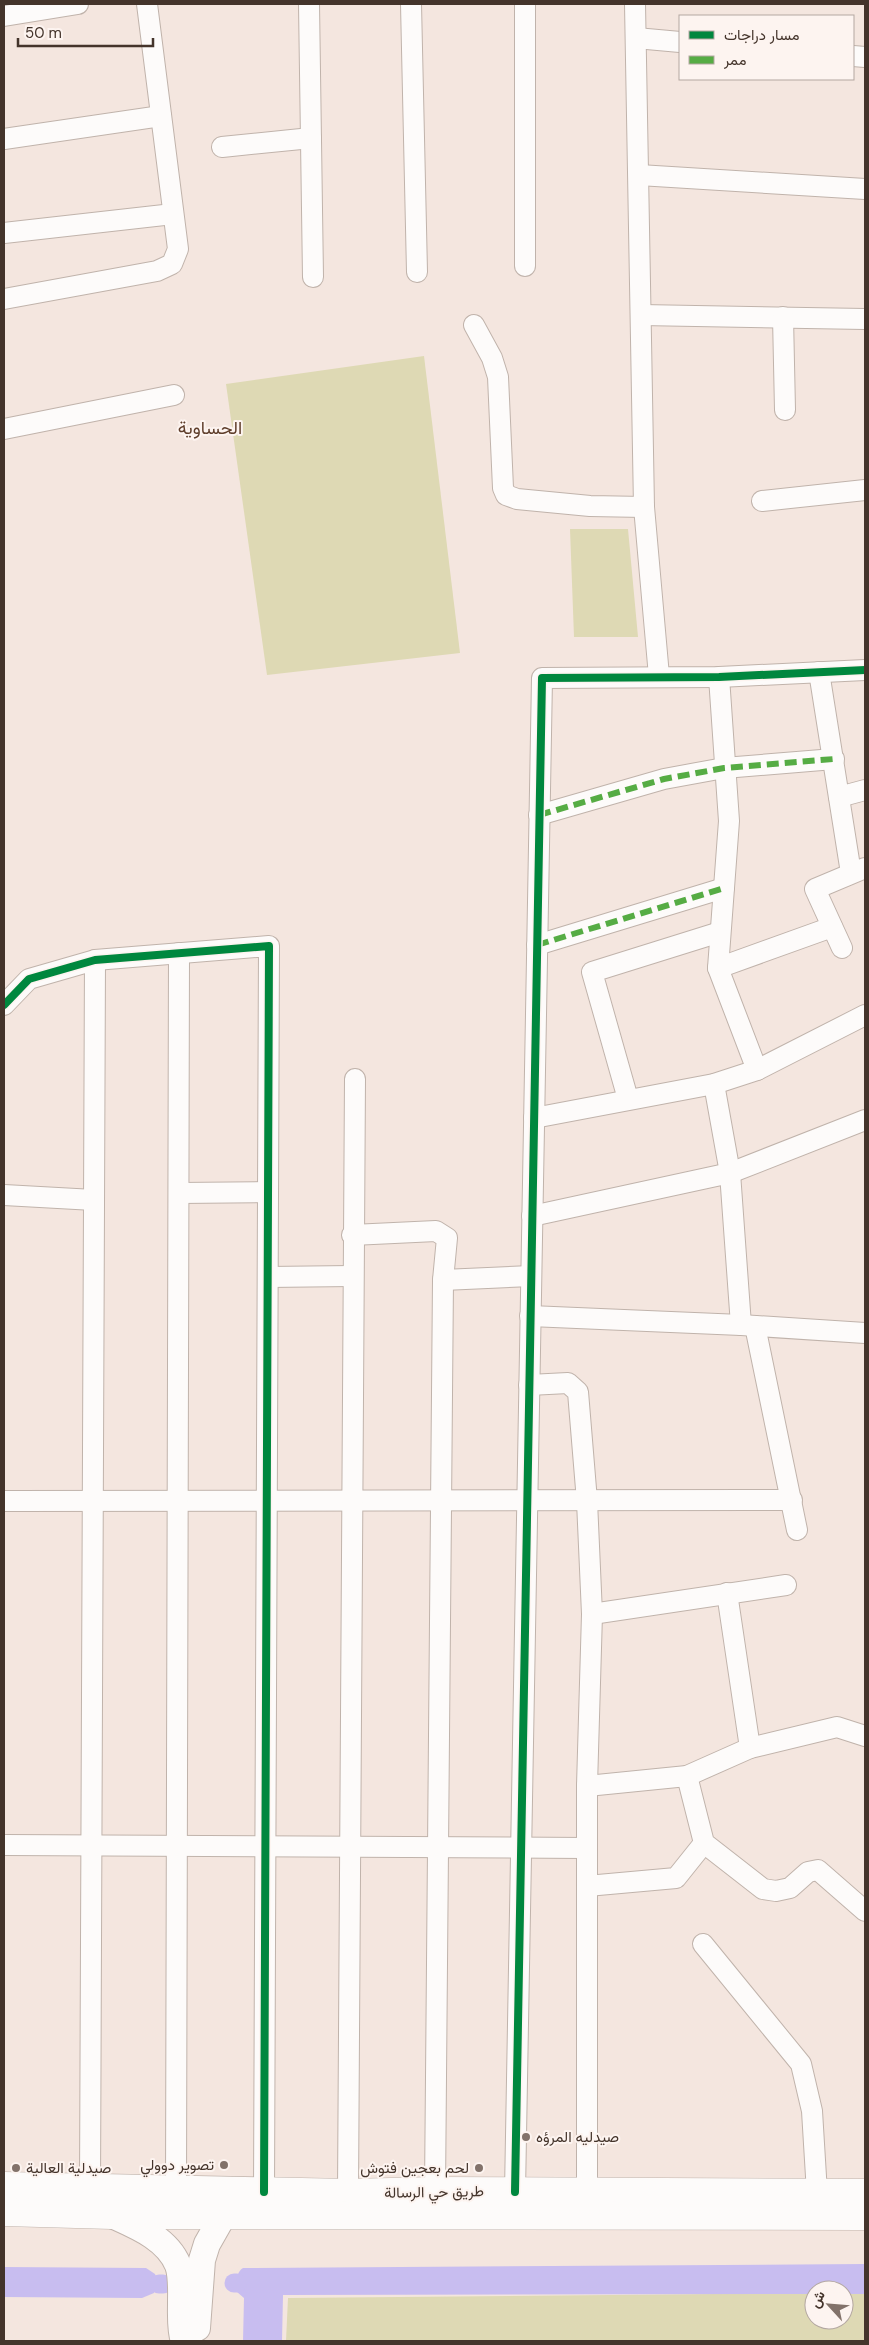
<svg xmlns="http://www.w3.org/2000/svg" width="869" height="2345" font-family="'DM Sans',Vazirmatn,sans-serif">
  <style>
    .green { fill: #ded9b4 }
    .water { fill: #c8bdf0 }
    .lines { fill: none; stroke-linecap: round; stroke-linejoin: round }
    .canal { stroke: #c8bdf0; stroke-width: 19 }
    .minor-casing { stroke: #c0b3ab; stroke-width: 22 }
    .tertiary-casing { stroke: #c0b3ab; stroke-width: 28 }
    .primary-casing { stroke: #c0b3ab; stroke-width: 29 }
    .minor { stroke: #fdfbfa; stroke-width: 20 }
    .tertiary { stroke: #fdfbfa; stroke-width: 26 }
    .primary { stroke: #fdfbfa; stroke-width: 28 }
    .quiet { stroke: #56ac44; stroke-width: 6; stroke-dasharray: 12 6; stroke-linecap: butt }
    .cycleway-casing { stroke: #fdf4f0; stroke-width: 11 }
    .cycleway { stroke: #00873e; stroke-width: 8 }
    .poi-dot { fill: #82726a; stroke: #fdf4f0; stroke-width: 2 }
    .labels { text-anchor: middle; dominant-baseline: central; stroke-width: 4; stroke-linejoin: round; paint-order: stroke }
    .poi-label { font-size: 15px; fill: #44342b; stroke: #fdf4f0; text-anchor: start }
    .street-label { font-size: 15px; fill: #44342b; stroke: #fdf4f0 }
    .quarter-label { font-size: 18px; fill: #5e3d2a; stroke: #fdf4f0 }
  </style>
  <rect width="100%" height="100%" fill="#f4e6df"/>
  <!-- green -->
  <g class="green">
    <polygon points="424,356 460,653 267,675 226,384"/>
    <polygon points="570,529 628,529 638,637 574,637"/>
    <polygon points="814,2293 814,2320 844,2320 844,2293 865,2293 865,2341 286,2341 288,2298"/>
  </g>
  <!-- water -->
  <g class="water">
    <path d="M 865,2264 L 865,2294 L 844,2294 L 844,2290 L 814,2290 L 814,2294 L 283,2295 L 282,2341 L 243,2341 L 244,2298 L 237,2292 C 237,2284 235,2273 243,2268 Z"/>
    <polygon points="4,2267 146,2268 155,2274 159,2284 154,2293 142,2298 4,2297"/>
  </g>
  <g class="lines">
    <!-- canal -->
    <g class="canal">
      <polyline points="234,2283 237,2283"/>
      <polyline points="159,2284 163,2284"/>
    </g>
    <defs>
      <g id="minor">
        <polyline points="309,4 313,277"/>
        <polyline points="411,4 417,272"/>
        <polyline points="525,4 525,266"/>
        <polyline points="635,4 644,507 659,676"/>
        <polyline points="4,16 78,4"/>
        <polyline points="636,38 680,42"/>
        <polyline points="853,56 865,57"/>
        <polyline points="4,139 161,116"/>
        <polyline points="222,147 311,138"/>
        <polyline points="639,175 865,189"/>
        <polyline points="4,233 173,214"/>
        <polyline points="4,299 157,271 172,264 178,249 147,4"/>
        <polyline points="641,315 865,319"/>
        <polyline points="783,317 785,410"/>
        <polyline points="474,325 492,358 498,377 503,488 506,495 517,499 590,506 644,507"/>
        <polyline points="4,429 174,395"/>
        <polyline points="762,501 865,490"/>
        <polyline points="819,672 851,873"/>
        <polyline points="719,677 729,821 718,968 757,1070"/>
        <polyline points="839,797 865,790"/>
        <polyline points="539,815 664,779 724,768 834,759"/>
        <polyline points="537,945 724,888"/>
        <polyline points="842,948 815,889 865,868"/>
        <polyline points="718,968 832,927"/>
        <polyline points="4,1005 29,979 95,960 269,946 264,2192"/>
        <polyline points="714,1084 730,1173 741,1325"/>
        <polyline points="628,1099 592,972 720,932"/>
        <polyline points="534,1118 714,1084 757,1070 865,1015"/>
        <polyline points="179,1193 268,1192"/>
        <polyline points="4,1195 94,1200"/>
        <polyline points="532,1216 730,1173 865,1120"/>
        <polyline points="352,1235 436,1231 447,1238 443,1280 435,2191"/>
        <polyline points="268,1277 352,1276"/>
        <polyline points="443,1280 531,1276"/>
        <polyline points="530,1316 741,1325 865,1333"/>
        <polyline points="755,1326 797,1530"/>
        <polyline points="529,1385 568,1383 578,1392 587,1501 592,1614 587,1786 587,2191"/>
        <polyline points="4,1501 792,1500"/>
        <polyline points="727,1593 750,1748"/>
        <polyline points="592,1614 786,1585"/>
        <polyline points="687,1776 704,1843 763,1889 776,1891 790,1888 808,1872 818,1870 865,1911"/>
        <polyline points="587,1786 687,1776 750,1748 837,1727 865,1736"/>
        <polyline points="4,1845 587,1848"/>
        <polyline points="587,1886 676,1878 704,1843"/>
        <polyline points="703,1944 801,2064 812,2111 817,2193"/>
        <polyline points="90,2188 95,960"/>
        <polyline points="176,2191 179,953"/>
        <polyline points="515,2192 542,678 719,677 865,670"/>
        <polyline points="348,2193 355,1079"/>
      </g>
      <g id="tertiary">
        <path d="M 112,2215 C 136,2226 167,2238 178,2265 C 182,2276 181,2291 181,2303 C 181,2315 180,2330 184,2341"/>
        <polyline points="197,2328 202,2260 207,2244 224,2214"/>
      </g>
      <g id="primary">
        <polyline points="4,2186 348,2193 435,2191 865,2193"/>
        <polyline points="4,2212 112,2215 865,2216"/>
      </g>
    </defs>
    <!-- minor casing -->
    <use href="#minor" class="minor-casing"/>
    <!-- tertiary casing -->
    <use href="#tertiary" class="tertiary-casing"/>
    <!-- primary casing -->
    <use href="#primary" class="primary-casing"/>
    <!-- minor -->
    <use href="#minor" class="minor"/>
    <!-- tertiary -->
    <use href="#tertiary" class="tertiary"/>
    <!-- primary -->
    <use href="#primary" class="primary"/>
    <!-- quiet -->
    <g class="quiet">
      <polyline points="539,815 664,779 724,768 834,759"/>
      <polyline points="537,945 724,888"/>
    </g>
    <defs>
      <g id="cycleway">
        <polyline points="4,1005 29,979 95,960 269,946 264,2192"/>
        <polyline points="515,2192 542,678 719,677 865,670"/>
      </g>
    </defs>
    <!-- cycleway casing -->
    <use href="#cycleway" class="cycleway-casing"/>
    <!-- cycleway -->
    <use href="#cycleway" class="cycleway"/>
  </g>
  <!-- markers -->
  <g class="poi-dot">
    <circle cx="526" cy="2137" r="5"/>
    <circle cx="224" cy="2165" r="5"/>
    <circle cx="16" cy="2168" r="5"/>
    <circle cx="479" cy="2168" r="5"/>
  </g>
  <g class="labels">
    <!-- poi labels -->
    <g class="poi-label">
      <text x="536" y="2137">صيدليه المرؤه</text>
      <text x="214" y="2165" text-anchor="end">تصوير دوولي</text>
      <text x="26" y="2168">صيدلية العالية</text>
      <text x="469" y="2168" text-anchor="end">لحم بعجين فتوش</text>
    </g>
    <!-- street labels -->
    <g class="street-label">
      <text transform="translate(434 2192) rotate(-1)">طريق حي الرسالة</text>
    </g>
    <!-- quarter labels -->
    <g class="quarter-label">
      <text x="210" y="428">الحساوية</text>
    </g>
  </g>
  <!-- border -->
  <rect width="869" height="2345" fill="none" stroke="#44342b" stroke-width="10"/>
  <!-- legend -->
  <rect x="679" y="15" width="175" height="65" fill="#fdf4f0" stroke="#b3a7a1"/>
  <rect x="689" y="31" width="25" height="8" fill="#00873e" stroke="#b3a7a1"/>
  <text x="724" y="40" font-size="15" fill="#44342b">مسار دراجات</text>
  <rect x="689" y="56" width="25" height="8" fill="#56ac44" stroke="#b3a7a1"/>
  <text x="724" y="65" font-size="15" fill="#44342b">ممر</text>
  <!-- north arrow -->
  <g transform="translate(829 2305) rotate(296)"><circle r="24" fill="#fdf4f0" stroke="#b3a7a1"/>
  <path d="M0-4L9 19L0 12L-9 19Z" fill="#82726a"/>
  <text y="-8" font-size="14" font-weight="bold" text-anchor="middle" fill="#44342b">ش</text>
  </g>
  <!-- scale -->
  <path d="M18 38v8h135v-8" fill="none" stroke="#44342b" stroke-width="2.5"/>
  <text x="25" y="38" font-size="15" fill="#44342b" stroke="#fdf4f0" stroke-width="4" paint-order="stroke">50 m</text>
</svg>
